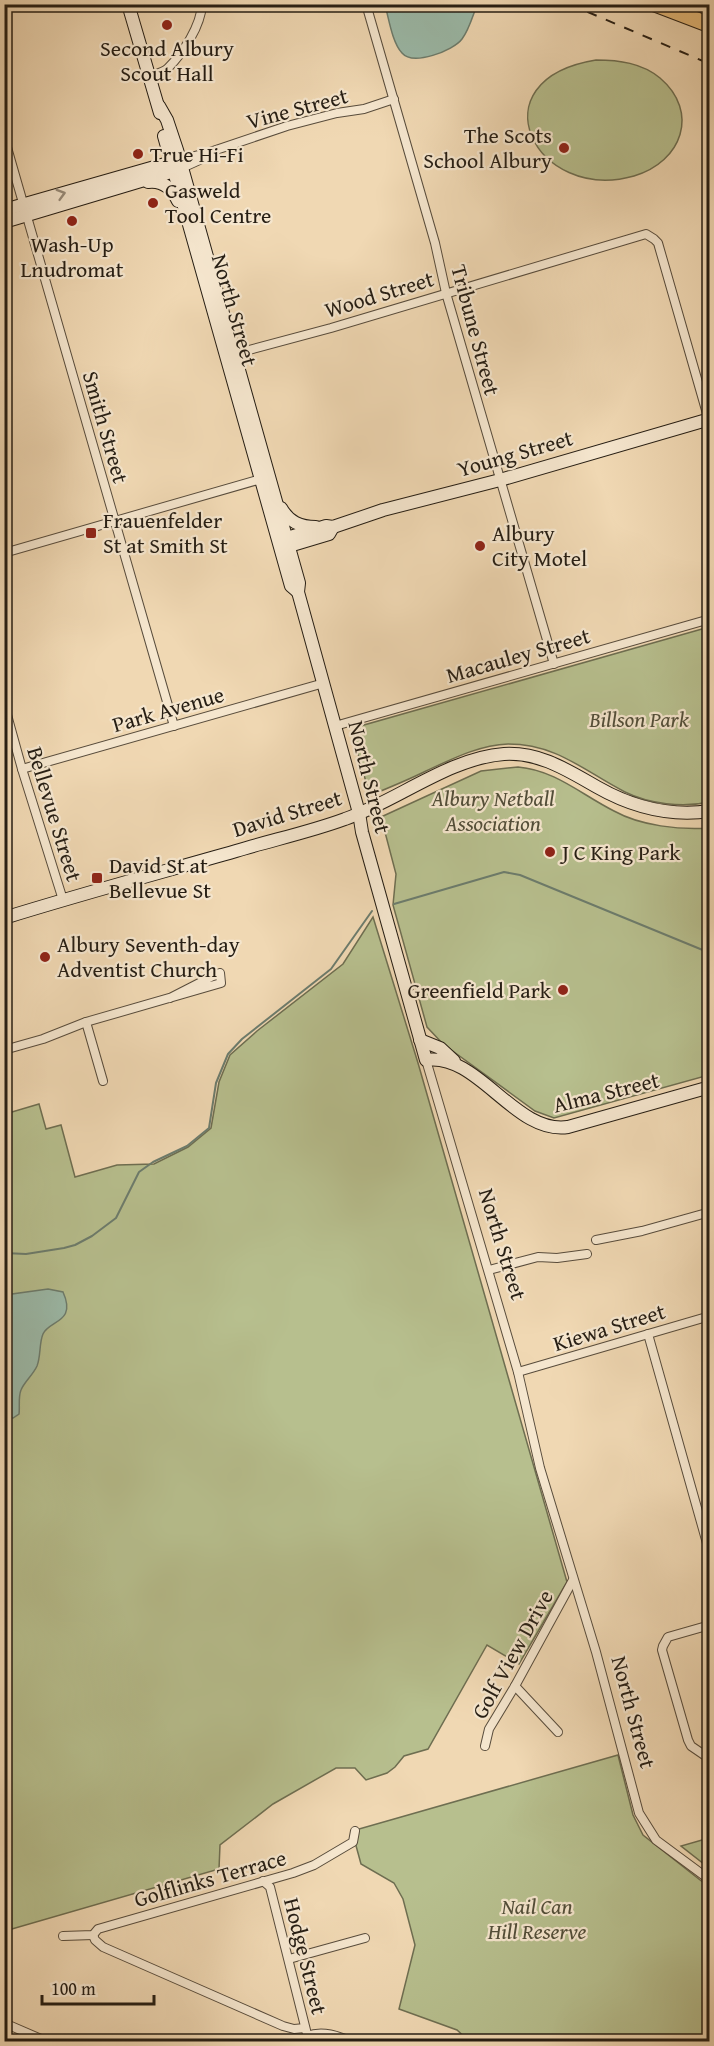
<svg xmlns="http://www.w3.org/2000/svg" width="714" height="2046" font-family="'Gentium Book Plus',serif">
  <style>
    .green { fill: #b7bf8e; stroke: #6e6e51; stroke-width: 1.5 }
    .water { fill: #9bbaa9; stroke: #6c7c6d; stroke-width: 1.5 }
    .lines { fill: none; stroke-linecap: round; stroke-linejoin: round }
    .stream { stroke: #6c7c6d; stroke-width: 2 }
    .street-casing { stroke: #584c3c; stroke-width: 10 }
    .secondary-casing { stroke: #261e14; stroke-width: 14 }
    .highway-casing { stroke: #261e14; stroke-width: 17 }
    .street { stroke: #f5e6ce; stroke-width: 8 }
    .secondary { stroke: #f5e6ce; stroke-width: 12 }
    .highway { stroke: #e8bc7a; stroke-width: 15 }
    .rail { stroke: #261e14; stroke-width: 2; stroke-dasharray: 10 10; stroke-linecap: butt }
    .oneway { stroke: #988c7a }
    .poi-dot { fill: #8f2418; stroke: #f5e6ce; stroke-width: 2 }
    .labels { text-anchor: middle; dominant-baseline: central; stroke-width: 4.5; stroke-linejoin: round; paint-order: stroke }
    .poi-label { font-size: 22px; fill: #261e14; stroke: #f5e6ce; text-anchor: start }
    .street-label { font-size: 22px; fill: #261e14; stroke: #f5e6ce }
    .park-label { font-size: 22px; font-style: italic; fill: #524e39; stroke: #f5e6ce }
  </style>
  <rect width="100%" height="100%" fill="#f0d8b3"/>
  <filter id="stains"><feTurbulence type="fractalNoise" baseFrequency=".00333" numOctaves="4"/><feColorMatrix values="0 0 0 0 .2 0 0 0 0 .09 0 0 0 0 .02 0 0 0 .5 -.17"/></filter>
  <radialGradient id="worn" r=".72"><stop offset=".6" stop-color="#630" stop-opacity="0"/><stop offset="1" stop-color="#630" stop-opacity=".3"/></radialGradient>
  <!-- green -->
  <g class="green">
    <path d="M 596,60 C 619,60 642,63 660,78 C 700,112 682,162 634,176 C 535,204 473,80 596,60 Z"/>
    <path d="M 709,627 L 709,802 C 683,808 649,804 625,792 C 584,771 557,744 508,744 C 479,745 452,759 426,771 C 410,779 393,786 376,793 L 368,789 L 353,736 L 357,727 Z"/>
    <path d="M 518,767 C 555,770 582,795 614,811 C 641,826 680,830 709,828 L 709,1075 L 554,1118 L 535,1111 L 443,1044 L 427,1027 L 393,905 L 396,874 L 381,817 L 481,771 Z"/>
    <polygon points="373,917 418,1063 567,1582 519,1664 487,1645 428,1749 404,1756 395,1767 387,1773 366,1780 355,1768 336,1768 273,1804 220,1845 219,1869 5,1931 5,1114 39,1104 46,1129 61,1125 75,1177 117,1165 154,1164 188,1147 211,1128 219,1082 230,1055 257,1031 343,964"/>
    <polygon points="618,1755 633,1815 643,1835 709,1887 709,2041 469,2041 457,2030 399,2009 415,1945 403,1899 394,1883 361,1864 352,1831"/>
    <polygon points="709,1838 709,1868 681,1846"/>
  </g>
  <!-- water -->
  <g class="water">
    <path d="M 385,5 L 385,4 L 477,5 C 473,15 469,30 462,39 C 453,51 413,66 402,53 C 392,42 389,19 385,5 Z"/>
    <path d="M 48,1289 L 63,1292 C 77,1323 49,1320 43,1334 C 39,1343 41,1356 37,1366 C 33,1375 24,1382 21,1390 C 18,1397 20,1407 19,1414 L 13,1418 L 6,1418 L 5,1295 Z"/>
  </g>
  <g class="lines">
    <!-- stream -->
    <g class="stream">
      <polyline points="394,904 504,872 520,875 710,953"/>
      <polyline points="4,1253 26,1254 64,1248 75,1245 92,1236 116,1218 139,1172 153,1162 187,1146 209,1128 216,1083 228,1054 242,1039 331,969 372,911"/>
    </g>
    <defs>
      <g id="street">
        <polyline points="366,4 435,243 446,293 554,664"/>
        <path d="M 151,76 C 156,74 164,72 168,68 C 183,53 201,26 202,4"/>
        <polyline points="4,137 174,726"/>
        <polyline points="179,160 210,152 287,126 337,113 364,109 394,99"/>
        <polyline points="182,168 206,157 210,153"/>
        <polyline points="234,354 331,328 646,234 654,239 658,243 710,424"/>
        <polyline points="4,553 261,479"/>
        <polyline points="4,704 22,769 63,900"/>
        <polyline points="335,726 710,619"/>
        <polyline points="22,769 324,683"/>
        <polyline points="86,1022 103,1081"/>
        <polyline points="4,1050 43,1039 86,1022 221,983 220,973 213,976 170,998"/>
        <polyline points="426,1060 518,1372 540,1468 596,1652 639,1813 656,1840 710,1880"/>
        <polyline points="596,1240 642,1231 710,1212"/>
        <polyline points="489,1270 538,1257 557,1258 587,1254"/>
        <polyline points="648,1334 710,1554"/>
        <polyline points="518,1372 710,1316"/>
        <polyline points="710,1625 668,1637 663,1646 662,1650 688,1740 691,1746 710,1759"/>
        <polyline points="515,1686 558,1732"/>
        <polyline points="485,1746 489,1729 515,1686 573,1580"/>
        <polyline points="263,1881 270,1887 309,2042"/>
        <polyline points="93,1935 95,1940 103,1947 283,2026 294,2029 305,2028"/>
        <polyline points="63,1936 93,1935 98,1929 293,1873 314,1865 353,1842 355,1831"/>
        <polyline points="289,1959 365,1938"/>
        <polyline points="4,2023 48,2042"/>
        <path d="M 307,2036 C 323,2030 338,2036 353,2042"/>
      </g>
      <g id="secondary">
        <polyline points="128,4 160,113"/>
        <path d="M 159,106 L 167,120 L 177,150 L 299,583 L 298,592 L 359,813 L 362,832 L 426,1060 C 478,1052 515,1135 568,1127 L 710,1087"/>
        <polyline points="164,136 291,586 298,592"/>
        <path d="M 148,182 C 163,180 172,188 178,201"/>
        <polyline points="4,210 179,160"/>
        <polyline points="4,222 181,169"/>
        <path d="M 281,508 C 289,522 300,527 316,527"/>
        <polyline points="283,542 287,538 326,526 333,527 383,510 500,480 710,419"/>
        <polyline points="283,545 289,546 329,534 333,527"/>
        <path d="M 4,918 C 81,894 159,873 236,851 C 272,840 310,832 345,819 C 397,801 449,758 504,754 C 540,752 567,770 597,787 C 632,807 668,817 710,811"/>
        <polyline points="420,1040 440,1048 454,1061"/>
      </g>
      <g id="highway">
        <polyline points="655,4 710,25"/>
        <polyline points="701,4 710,8"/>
      </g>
    </defs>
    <!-- street casing -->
    <use href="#street" class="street-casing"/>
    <!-- secondary casing -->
    <use href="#secondary" class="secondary-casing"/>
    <!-- highway casing -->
    <use href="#highway" class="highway-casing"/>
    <!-- street -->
    <use href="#street" class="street"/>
    <!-- secondary -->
    <use href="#secondary" class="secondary"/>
    <!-- highway -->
    <use href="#highway" class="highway"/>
    <!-- rail -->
    <polyline class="rail" points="569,4 710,64"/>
  </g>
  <!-- one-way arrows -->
  <defs><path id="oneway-chevron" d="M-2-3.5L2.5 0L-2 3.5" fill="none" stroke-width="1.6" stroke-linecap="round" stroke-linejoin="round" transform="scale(1.5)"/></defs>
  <use class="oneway" href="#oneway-chevron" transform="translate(61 194) rotate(-16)"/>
  <!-- markers -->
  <g class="poi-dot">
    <circle cx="167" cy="25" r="6"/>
    <circle cx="564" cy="148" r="6"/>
    <circle cx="138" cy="154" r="6"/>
    <circle cx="153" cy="203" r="6"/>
    <circle cx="72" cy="221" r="6"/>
    <rect x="85" y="527" width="12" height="12" rx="3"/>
    <circle cx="480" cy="546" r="6"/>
    <circle cx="550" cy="852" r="6"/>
    <rect x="91" y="872" width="12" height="12" rx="3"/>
    <circle cx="45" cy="957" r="6"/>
    <circle cx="563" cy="990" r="6"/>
  </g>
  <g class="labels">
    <!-- poi labels -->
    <g class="poi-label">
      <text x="167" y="48" text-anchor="middle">Second Albury<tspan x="167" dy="25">Scout Hall</tspan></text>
      <text x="552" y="135" text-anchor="end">The Scots<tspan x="552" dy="25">School Albury</tspan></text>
      <text x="150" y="154">True Hi-Fi</text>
      <text x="165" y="190">Gasweld<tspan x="165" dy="25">Tool Centre</tspan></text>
      <text x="72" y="244" text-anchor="middle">Wash-Up<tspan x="72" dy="25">Lnudromat</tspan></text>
      <text x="103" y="520">Frauenfelder<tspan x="103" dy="25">St at Smith St</tspan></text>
      <text x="492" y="533">Albury<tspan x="492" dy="25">City Motel</tspan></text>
      <text x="562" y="852">J C King Park</text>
      <text x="109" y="865">David St at<tspan x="109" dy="25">Bellevue St</tspan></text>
      <text x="57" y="944">Albury Seventh-day<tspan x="57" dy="25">Adventist Church</tspan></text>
      <text x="551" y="990" text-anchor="end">Greenfield Park</text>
    </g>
    <!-- street labels -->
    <g class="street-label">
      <text transform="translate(297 108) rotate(-15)">Vine Street</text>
      <text transform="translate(379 294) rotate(-17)">Wood Street</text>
      <text transform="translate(235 310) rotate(74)">North Street</text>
      <text transform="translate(476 330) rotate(75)">Tribune Street</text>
      <text transform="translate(106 427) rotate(74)">Smith Street</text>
      <text transform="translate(515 453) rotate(-16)">Young Street</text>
      <text transform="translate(518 655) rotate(-16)">Macauley Street</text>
      <text transform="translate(168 709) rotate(-16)">Park Avenue</text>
      <text transform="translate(370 777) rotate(76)">North Street</text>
      <text transform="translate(287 813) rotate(-17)">David Street</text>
      <text transform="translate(55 814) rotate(73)">Bellevue Street</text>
      <text transform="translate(606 1092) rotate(-14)">Alma Street</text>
      <text transform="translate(503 1244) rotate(73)">North Street</text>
      <text transform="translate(609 1327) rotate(-17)">Kiewa Street</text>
      <text transform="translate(512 1654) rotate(-61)">Golf View Drive</text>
      <text transform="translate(634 1712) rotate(75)">North Street</text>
      <text transform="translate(210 1878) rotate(-16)">Golflinks Terrace</text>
      <text transform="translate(306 1956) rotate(76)">Hodge Street</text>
    </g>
    <!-- park labels -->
    <g class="park-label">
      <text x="639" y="719">Billson Park</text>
      <text x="493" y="798">Albury Netball<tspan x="493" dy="25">Association</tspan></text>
      <text x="537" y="1906">Nail Can<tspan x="537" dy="25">Hill Reserve</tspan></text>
    </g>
  </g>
  <!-- margin -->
  <rect width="714" height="2046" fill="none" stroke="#f0d8b3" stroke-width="24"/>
  <rect x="6" y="6" width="702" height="2034" fill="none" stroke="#261e14" stroke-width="3"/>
  <rect x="12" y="12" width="690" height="2022" fill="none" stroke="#261e14" stroke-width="1.5"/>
  <!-- scale -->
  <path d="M42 1995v9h112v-9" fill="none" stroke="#261e14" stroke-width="3"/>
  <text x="51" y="1995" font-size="18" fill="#261e14" stroke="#f5e6ce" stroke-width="4.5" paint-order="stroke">100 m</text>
  <rect width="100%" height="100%" filter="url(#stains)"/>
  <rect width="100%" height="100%" fill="url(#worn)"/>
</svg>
